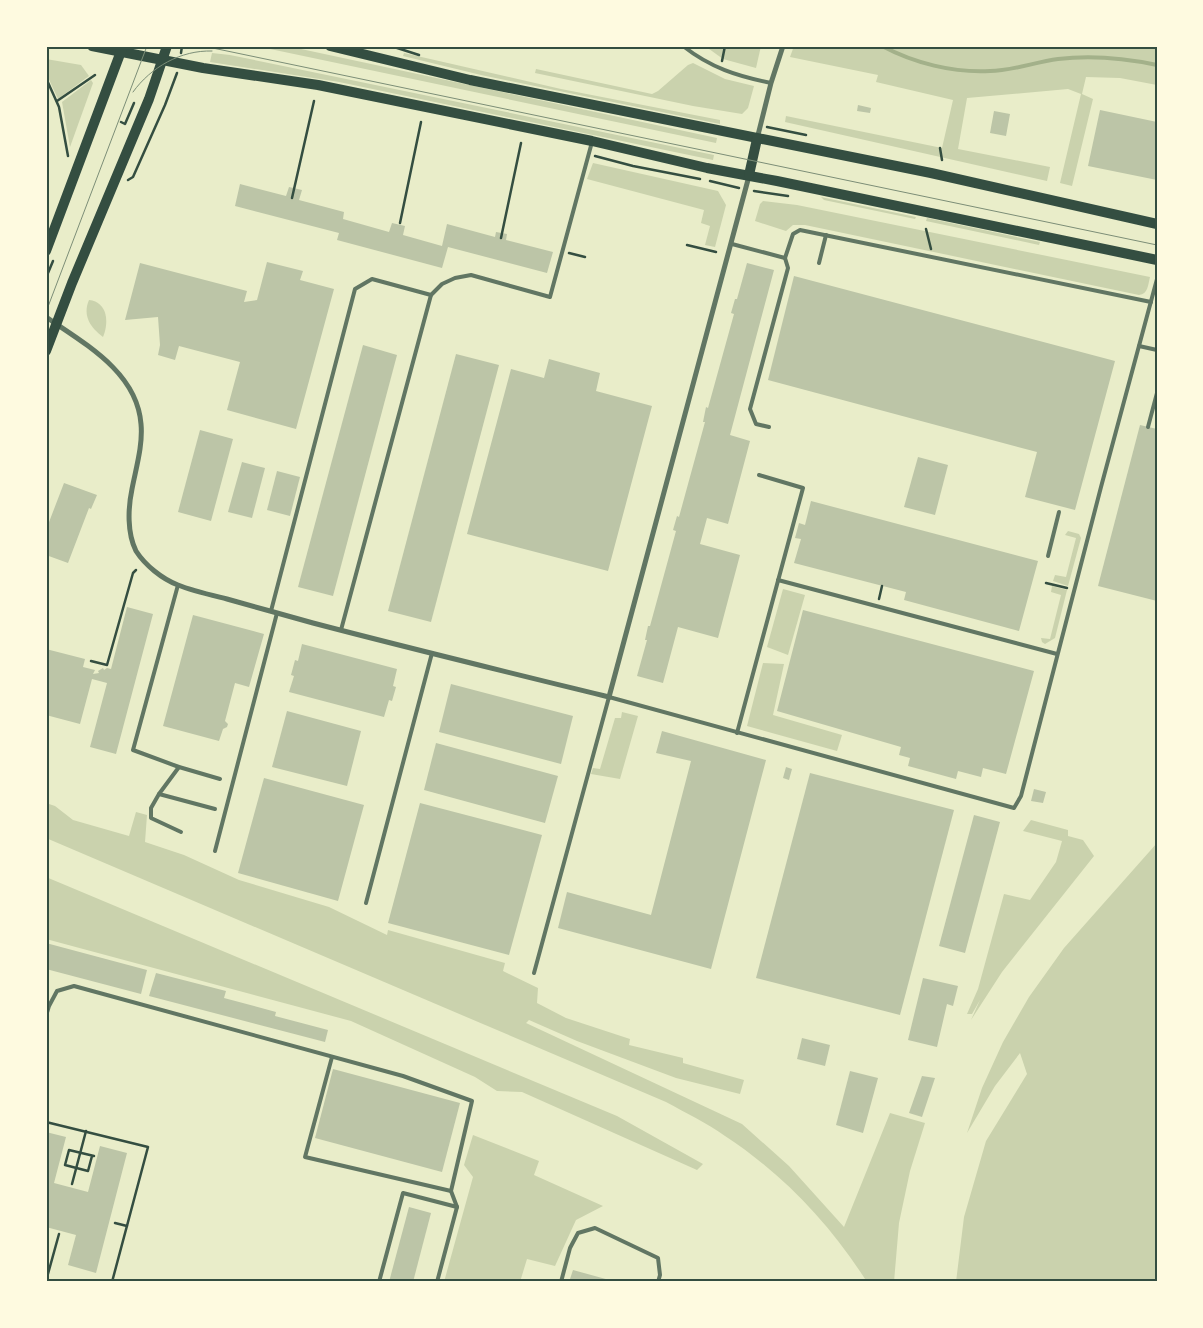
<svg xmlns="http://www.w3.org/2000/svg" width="1203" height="1328" font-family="Poppins,sans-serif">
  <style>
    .green { fill: #cad2ad }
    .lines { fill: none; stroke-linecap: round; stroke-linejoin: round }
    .stream { stroke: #a3b18a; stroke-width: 4 }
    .building { fill: #bcc5a7 }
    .path { stroke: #344e41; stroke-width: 2.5 }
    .service { stroke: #617663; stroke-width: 4 }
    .minor { stroke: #617663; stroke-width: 5 }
    .secondary { stroke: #344e41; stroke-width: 10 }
    .tram { stroke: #7c8e77; stroke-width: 1 }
    .neatline { fill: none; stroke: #344e41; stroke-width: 2 }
  </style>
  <rect width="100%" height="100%" fill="#e9edc9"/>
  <!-- green -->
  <g class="green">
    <polygon points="256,46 287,46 717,138 716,143"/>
    <polygon points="705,46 761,46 756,68 723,59"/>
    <polygon points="794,46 1157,46 1157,85 1120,78 1086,77 1082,94 1093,99 1072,186 1060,183 1081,94 1068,89 967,98 958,149 1050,167 1047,181 785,122 786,116 942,148 953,100 876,82 878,75 790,57"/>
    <polygon points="212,53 230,55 714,155 713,160 339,82 210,62"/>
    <polygon points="404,53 561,89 720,120 720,124 481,75 403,56"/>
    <polygon points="46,59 81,65 89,76 58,99 46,73"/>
    <polygon points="693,63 725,79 754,86 748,108 742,114 693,106 535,73 536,69 652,94 658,91 688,65"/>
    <polygon points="91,80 93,83 70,147 62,102"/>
    <polygon points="593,163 718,191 726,205 715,247 705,245 710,226 701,223 704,210 587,179"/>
    <polygon points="821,197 916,217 915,219 824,200"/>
    <path d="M 763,201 L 797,205 L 1150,277 C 1148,285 1148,294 1139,295 L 805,225 L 793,225 L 786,231 L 755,221 L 760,204 Z"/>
    <polygon points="927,218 1040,242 1039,245 926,221"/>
    <path d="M 89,300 C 108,302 109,323 103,337 C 91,328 82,316 89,300 Z"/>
    <polygon points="1068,531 1079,534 1081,538 1068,586 1053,581 1055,575 1066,577 1076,538 1065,535"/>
    <polygon points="1052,586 1067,590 1055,638 1045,644 1042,642 1041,638 1050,639 1061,595 1051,592"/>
    <polygon points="783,589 805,595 788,655 767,647"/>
    <polygon points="763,663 784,664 773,715 842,735 837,751 747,726"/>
    <polygon points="622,712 638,716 620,779 591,774 593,768 600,769 615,718 621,718"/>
    <path d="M 46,803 L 55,806 L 73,820 L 129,836 L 136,812 L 147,815 L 145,842 L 184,855 L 239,880 L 329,907 L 387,935 L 388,930 L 505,963 L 503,971 L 538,988 L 537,1003 L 566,1018 L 630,1039 L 629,1045 L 683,1058 L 683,1063 L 744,1080 L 740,1094 L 676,1078 L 577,1041 L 529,1020 L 526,1023 L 742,1124 L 789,1166 L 844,1227 L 890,1113 L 925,1123 L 910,1171 L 899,1223 L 894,1282 L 867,1282 C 830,1224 783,1174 725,1136 C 707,1123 686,1113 666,1102 L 46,838 Z"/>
    <polygon points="1031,820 1068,830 1068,836 1083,840 1094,856 1002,972 971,1020 980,1000 972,1014 967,1014 978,989 1004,894 1030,900 1056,862 1062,841 1023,831"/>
    <polygon points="1157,843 1157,1282 956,1282 964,1217 986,1141 1027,1074 1020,1053 995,1086 967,1133 982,1088 1003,1042 1029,997 1064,948"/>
    <polygon points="46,877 617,1116 703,1164 697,1170 522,1092 497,1091 475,1077 351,1021 46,939"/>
    <polygon points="473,1135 539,1161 534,1175 603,1206 576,1220 555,1266 527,1259 520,1282 444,1282 473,1177 464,1165"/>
  </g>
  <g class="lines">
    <!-- stream -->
    <path class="stream" d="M 882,46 C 914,63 953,73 990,71 C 1012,71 1035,62 1058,59 C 1091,55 1124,58 1157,65"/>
  </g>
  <!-- building -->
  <g class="building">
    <polygon points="858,105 871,108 870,113 857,111"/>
    <polygon points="1100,110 1157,122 1157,180 1088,166"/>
    <polygon points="994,111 1010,114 1006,136 990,133"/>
    <polygon points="240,184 286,196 289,187 302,190 299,200 344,212 343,219 389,232 392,223 405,226 403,235 442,246 447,224 495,237 496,232 507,234 506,240 553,252 547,273 448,247 442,268 337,240 339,233 235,206"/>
    <polygon points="267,262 303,271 300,280 334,289 296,429 227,410 240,362 179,346 175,360 158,355 160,345 158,317 125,320 140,263 247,291 244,302 257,300"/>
    <polygon points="747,263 774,270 730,435 750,441 728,524 707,518 700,544 740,555 718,638 678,627 663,683 637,676 647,640 645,640 648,626 650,626 676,531 673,530 677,516 679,517 705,422 703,422 706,407 708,408 734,314 731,313 735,299 737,299"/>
    <polygon points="794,276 1115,361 1075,510 1025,497 1037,452 768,380"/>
    <polygon points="363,345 397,355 333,596 298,587"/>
    <polygon points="456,354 499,365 431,622 388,611"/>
    <polygon points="549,359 600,373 596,391 652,406 608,571 467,534 511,369 544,378"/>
    <polygon points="1140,425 1157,429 1157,601 1098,586"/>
    <polygon points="200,430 233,439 211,521 178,512"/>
    <polygon points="918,457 948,465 935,515 904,507"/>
    <polygon points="242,462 265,468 252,518 228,512"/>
    <polygon points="277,471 300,477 290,516 267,510"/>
    <polygon points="64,483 97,495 91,509 89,508 68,563 46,555 46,530"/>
    <polygon points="811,501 1038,561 1019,631 904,600 906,592 794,563 801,539 795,538 799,523 805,525"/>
    <polygon points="127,607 153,614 116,754 90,747 107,683 92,679 80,724 46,715 46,649 85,659 83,667 95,670 93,674 99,673 98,671 103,668 104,670 107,668 111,669"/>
    <polygon points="803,610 1034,671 1006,774 983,768 981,777 958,771 956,779 908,766 910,758 899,755 901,747 777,711"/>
    <polygon points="193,615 264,634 249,687 235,683 225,721 228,724 227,727 223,729 219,741 163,726"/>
    <polygon points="302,644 397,669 393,686 396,687 392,701 389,700 384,717 289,692 294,676 291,675 295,660 298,661"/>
    <polygon points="451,684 573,716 561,764 439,732"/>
    <polygon points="287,711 361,731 347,786 272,767"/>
    <polygon points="662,731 766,760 711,969 558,928 567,892 651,915 691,761 656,753"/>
    <polygon points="436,743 558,776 545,823 424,790"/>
    <polygon points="786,767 792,769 789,780 783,778"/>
    <polygon points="810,773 954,810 900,1015 756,978"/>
    <polygon points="264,778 364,805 338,901 238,873"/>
    <polygon points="1034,789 1046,792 1043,803 1031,801"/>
    <polygon points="420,803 542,835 509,955 388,923"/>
    <polygon points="974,815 1000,822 965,953 939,946"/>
    <polygon points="46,943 147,970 141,994 46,969"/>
    <polygon points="156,973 226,991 224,998 276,1012 275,1016 328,1030 325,1042 149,996"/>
    <polygon points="923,978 958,986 953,1006 947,1004 937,1047 908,1040"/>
    <polygon points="802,1038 830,1045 825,1066 797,1059"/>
    <polygon points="333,1069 460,1103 442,1172 315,1138"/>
    <polygon points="850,1071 878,1078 863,1133 836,1125"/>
    <polygon points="922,1076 935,1078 922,1117 909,1113"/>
    <polygon points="46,1132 66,1137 54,1183 88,1192 100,1146 127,1153 96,1273 68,1265 76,1235 46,1227"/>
    <polygon points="409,1207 431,1213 413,1282 389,1282"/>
    <polygon points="573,1270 613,1281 613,1282 569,1282"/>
  </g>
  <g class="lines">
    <!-- path -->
    <g class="path">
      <polyline points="391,46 419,55"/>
      <polyline points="181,53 182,46"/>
      <polyline points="722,61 725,46"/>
      <polyline points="46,78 59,107 68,156"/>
      <polyline points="57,101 95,75"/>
      <polyline points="121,122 125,124 134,103"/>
      <polyline points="767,127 806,135"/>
      <polyline points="940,148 942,160"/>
      <polyline points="595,156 633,166 700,179"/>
      <polyline points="128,180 133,177 165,105 177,73"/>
      <polyline points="710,181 739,188"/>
      <polyline points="754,191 788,196"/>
      <polyline points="292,198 314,101"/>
      <polyline points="400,223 421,122"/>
      <polyline points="926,229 931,249"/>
      <polyline points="501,238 521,143"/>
      <polyline points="687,245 716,252"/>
      <polyline points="569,253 585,257"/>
      <polyline points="48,273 53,261"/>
      <polyline points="1046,583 1067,588"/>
      <polyline points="879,599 882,586"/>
      <polyline points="91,661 107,665 133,573 136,570"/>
      <polyline points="46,1122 148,1147 112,1282"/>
      <polyline points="92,1156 88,1171 65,1165 69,1150 94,1156"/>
      <polyline points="72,1184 86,1131"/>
      <polyline points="115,1223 127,1226"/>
      <polyline points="46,1281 59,1234"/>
    </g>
    <!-- service -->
    <g class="service">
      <path d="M 683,46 C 711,68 737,76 771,83"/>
      <polyline points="732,244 785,258 788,268 750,409 756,424 769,427"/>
      <polyline points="785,258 793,234 800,230 1151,302"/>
      <polyline points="819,263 826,235"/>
      <polyline points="1139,346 1157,350"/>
      <polyline points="1148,427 1157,393"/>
      <polyline points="1048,556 1059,512"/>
      <polyline points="778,580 1057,654"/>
      <polyline points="178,585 133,750 179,767 220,779"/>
      <polyline points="271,611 355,289 372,279 431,295"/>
      <polyline points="341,630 431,295 442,284 455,278 471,275 550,297 592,142"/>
      <polyline points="737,733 803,488 759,475"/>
      <polyline points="179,767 159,794 215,809"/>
      <polyline points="159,794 151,808 151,818 181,832"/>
      <polyline points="215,851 277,613"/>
      <polyline points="366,903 432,653"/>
      <polyline points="534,973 609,697 1014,808 1021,796 1101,487 1157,279"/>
      <polyline points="46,1016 49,1006 57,991 74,986 403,1076 472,1101 451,1191 457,1207 437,1282"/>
      <polyline points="332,1057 305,1157 451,1191"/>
      <polyline points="379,1282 403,1193 457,1207"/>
      <polyline points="561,1282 570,1248 578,1233 595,1228 658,1258 660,1275 658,1282"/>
    </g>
    <!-- minor -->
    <g class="minor">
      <polyline points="757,139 771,83 783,46"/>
      <path d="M 46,317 C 85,344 137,372 141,424 C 143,445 136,468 132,489 C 128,508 127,533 136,551 C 145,565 162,579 178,585 C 193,591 211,595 227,599 C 256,607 284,615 313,623 C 412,649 511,673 609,697 L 749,176"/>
    </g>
    <!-- secondary -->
    <g class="secondary">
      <polyline points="92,46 203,68 318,85 592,141 707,168 777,181 1157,260"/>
      <polyline points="330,46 470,80 931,173 1157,224"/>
      <polyline points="749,175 757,139"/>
      <polyline points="46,251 123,46"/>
      <polyline points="46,351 72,283 149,99 167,46"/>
    </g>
    <!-- tram -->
    <g class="tram">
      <polyline points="203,46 1157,245"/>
      <path d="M 133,92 C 151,67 181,50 212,51"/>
      <polyline points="46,312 147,46"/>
    </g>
  </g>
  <!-- border -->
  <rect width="1203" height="1328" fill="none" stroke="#fefae0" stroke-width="95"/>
  <rect x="48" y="48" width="1108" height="1232" class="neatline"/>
</svg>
